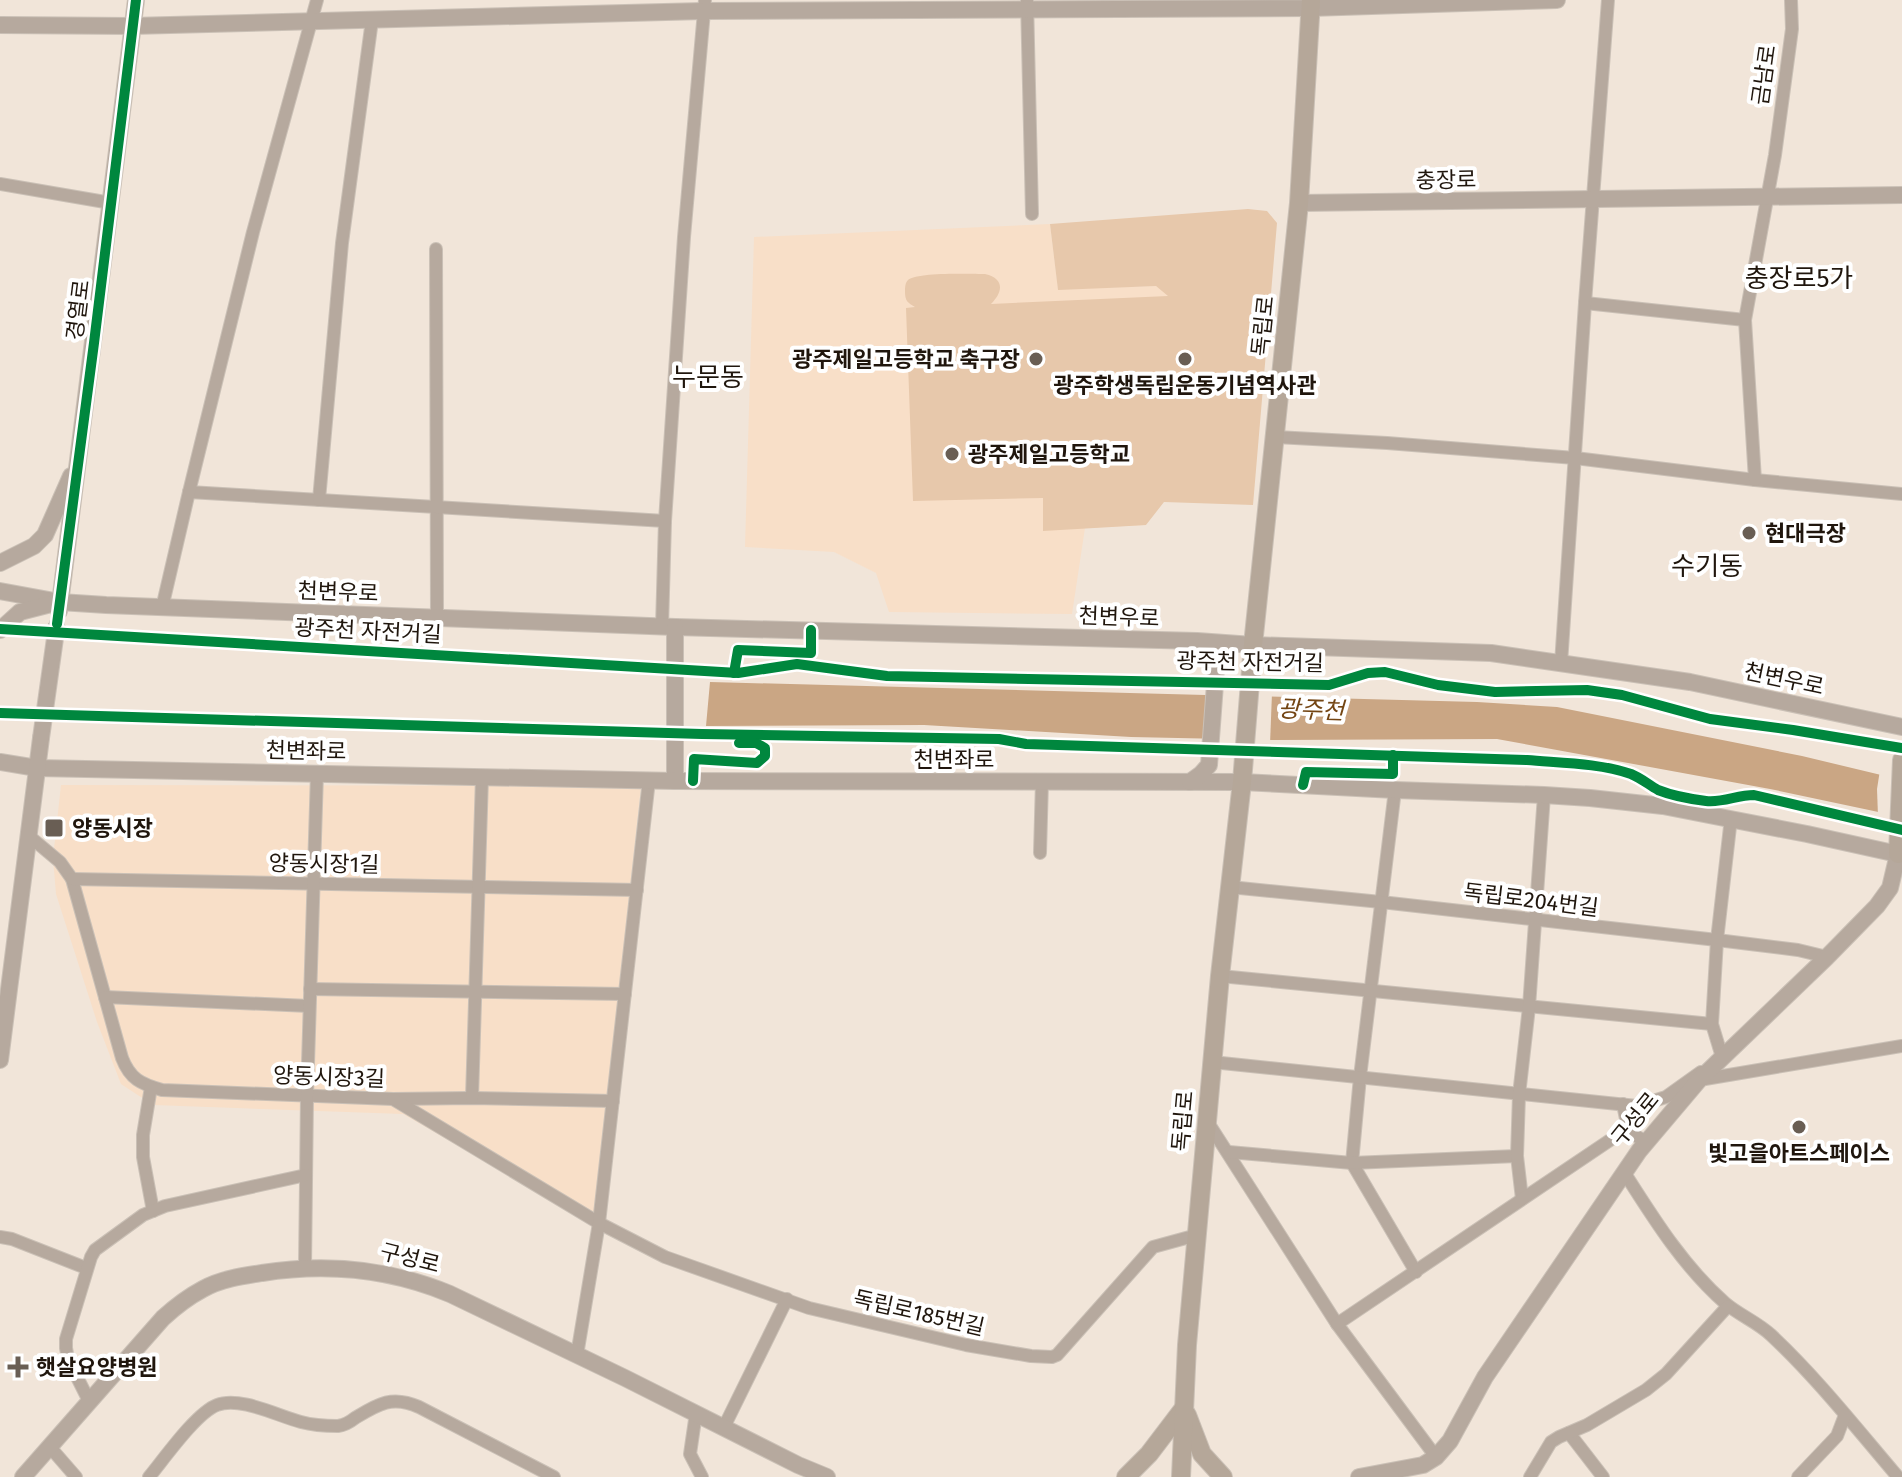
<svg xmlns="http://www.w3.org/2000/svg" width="1902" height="1477" font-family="'Fira Sans','Noto Sans KR',sans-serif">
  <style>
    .built { fill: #f8dfc8 }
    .green { fill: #e7c8ab }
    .water { fill: #caa684 }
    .pier { fill: #f1e5d9 }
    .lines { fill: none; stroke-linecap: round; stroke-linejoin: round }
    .minor-casing { stroke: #cac0b6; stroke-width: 14 }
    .tertiary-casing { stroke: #cac0b6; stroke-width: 18 }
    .secondary-casing { stroke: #cac0b6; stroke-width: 20 }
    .minor { stroke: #b6a99e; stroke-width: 12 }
    .tertiary { stroke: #b6a99e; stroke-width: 16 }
    .secondary { stroke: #b5a799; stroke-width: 18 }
    .tertiary-bridge-casing { stroke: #cac0b6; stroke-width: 18; stroke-linecap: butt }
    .tertiary-bridge { stroke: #b6a99e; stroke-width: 16 }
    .cycleway-casing { stroke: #fff; stroke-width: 15 }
    .cycleway { stroke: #00873e; stroke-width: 10 }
    .poi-dot { fill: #695e54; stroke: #fff; stroke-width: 3 }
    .labels { text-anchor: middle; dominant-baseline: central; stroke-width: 8; stroke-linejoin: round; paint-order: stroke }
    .street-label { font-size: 22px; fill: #20160d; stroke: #fff }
    .poi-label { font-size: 22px; font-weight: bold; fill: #20160d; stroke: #fff; text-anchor: start }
    .water-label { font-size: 24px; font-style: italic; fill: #744614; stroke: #fff }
    .quarter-label { font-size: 26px; fill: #20160d; stroke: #fff }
  </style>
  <rect width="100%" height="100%" fill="#f1e5d9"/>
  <!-- built -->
  <g class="built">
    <polygon points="1050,224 1058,289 1156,286 1170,295 1146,525 1085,528 1072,614 889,612 876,573 834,552 745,547 754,237"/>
    <polygon points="61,785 641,786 594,1224 403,1114 153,1105 121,1084 97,1022 56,894 53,858"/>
  </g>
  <!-- green -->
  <path class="green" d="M 1248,209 L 1267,211 L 1277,223 L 1253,505 L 1164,502 L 1146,525 L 1043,531 L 1043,498 L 913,501 L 906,308 L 915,307 C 908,303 905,301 905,292 C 905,288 905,283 908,280 C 917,272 972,274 985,274 C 1006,279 1002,293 991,304 L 1168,296 L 1156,286 L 1058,290 L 1050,224 Z"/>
  <!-- water -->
  <polygon class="water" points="710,682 1477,702 1557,707 1802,756 1902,780 1902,817 1770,789 1497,739 1276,740 1131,737 924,725 706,726"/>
  <!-- pier -->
  <g class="pier">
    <polygon points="1211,691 1272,693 1270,744 1208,742"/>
    <polygon points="1880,770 1902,776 1902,821 1878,816 1877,789"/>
  </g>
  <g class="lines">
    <defs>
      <g id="minor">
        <polyline points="1027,0 1032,214"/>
        <polyline points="0,184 111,203"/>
        <polyline points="436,249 437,618"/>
        <polyline points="1585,303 1745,320"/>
        <polyline points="1276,437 1387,443 1575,458 1755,480 1902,494"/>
        <polyline points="1755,480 1745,320 1775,155 1792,29 1791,0"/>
        <polyline points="189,492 665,521"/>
        <polyline points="319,500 342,243 372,20"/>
        <polyline points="162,608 189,492 253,232 317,0"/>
        <polyline points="662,627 665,521 684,237 705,0"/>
        <polyline points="1561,664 1585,303 1608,0"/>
        <polyline points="1395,790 1360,1077 1352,1163 1416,1272"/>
        <path d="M 29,836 L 60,862 L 72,879 L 122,1058 C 130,1079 141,1084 162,1090 L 393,1099 L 472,1098 L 613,1101"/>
        <polyline points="1040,853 1042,781"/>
        <polyline points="72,879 637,890"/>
        <polyline points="1230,887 1381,902 1717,940 1798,950 1827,957"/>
        <polyline points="1220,976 1712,1024"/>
        <polyline points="310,989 625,994"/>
        <polyline points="105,997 309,1006"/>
        <polyline points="1716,1061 1722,1057 1712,1024 1717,940 1731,818"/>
        <polyline points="1212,1062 1637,1106 1666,1097 1701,1072"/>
        <polyline points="1699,1080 1902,1046"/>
        <polyline points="151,1087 143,1135 143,1157 153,1211"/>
        <polyline points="472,1098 482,777"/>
        <polyline points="393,1099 599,1223 665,1257 809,1308 966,1345 1031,1356 1052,1357 1057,1355 1153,1247 1197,1235"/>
        <path d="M 1623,1104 C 1627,1123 1626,1134 1646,1141"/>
        <polyline points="1207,1121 1337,1324 1436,1457"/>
        <polyline points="1229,1152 1352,1163 1517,1156"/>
        <path d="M 1624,1172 C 1654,1219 1683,1266 1725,1303 C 1739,1315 1757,1322 1771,1335 C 1817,1378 1857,1429 1898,1477"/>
        <polyline points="1522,1199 1517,1156 1519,1095 1529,1007 1544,795"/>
        <polyline points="0,1237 12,1239 86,1268"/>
        <polyline points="305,1268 307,1096 317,773"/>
        <polyline points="1337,1324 1628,1128"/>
        <polyline points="577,1355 599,1223 649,780"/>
        <polyline points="89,1401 68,1359 66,1348 66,1339 91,1257 95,1250 143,1215 165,1206 306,1175"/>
        <polyline points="696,1413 690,1454 702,1477"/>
        <polyline points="724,1427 787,1299"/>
        <polyline points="1569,1433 1603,1477"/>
        <polyline points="49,1446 76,1477"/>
        <path d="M 149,1477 C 164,1459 196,1413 217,1405 C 240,1396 278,1416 301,1422 C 312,1425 327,1426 338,1426 C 345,1425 350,1422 355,1418 C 378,1404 392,1395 419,1407 L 554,1477"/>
        <polyline points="1530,1477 1551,1442 1559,1437 1587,1425 1646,1390 1666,1374 1728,1306"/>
        <polyline points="1798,1477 1837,1436 1845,1415"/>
      </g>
      <g id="tertiary">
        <polyline points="0,25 132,26 703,11 1310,8 1557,0"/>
        <polyline points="1299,203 1902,195"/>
        <polyline points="0,563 34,546 45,535 71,476"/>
        <polyline points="0,591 60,602 106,605 675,627 1197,641 1253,645 1491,653 1690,682 1902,727"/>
        <polyline points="59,611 136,0"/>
        <polyline points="675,627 675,781"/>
        <polyline points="0,630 20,612 55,603"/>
        <polyline points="0,762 37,768 675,781 1242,782 1395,790 1544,795 1590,798 1663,806 1807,834 1902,855"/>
        <polyline points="1190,782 1201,774 1209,765 1217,657 1206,642"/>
        <polyline points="0,1060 41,738"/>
        <path d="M 23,1477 L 163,1318 C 175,1307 188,1297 203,1289 C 221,1279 242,1276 262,1273 C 326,1263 390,1269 450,1294 L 625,1378 L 798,1465 L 827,1477"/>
        <polyline points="1359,1477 1423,1465 1436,1457 1450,1441 1485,1377 1639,1151 1699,1080 1827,957 1877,906 1890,888 1898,854"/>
      </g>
      <g id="secondary">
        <polyline points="1898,854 1902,760"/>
        <polyline points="1187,1415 1202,1454 1223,1477"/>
        <polyline points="1126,1477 1149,1454 1184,1408"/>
        <polyline points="1181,1477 1187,1345 1220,976 1242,782 1253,645 1299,203 1311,0"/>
      </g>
    </defs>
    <!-- minor casing -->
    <use href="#minor" class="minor-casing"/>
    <!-- tertiary casing -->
    <use href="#tertiary" class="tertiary-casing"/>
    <!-- secondary casing -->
    <use href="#secondary" class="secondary-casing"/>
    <!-- minor -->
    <use href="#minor" class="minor"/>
    <!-- tertiary -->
    <use href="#tertiary" class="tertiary"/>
    <!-- secondary -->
    <use href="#secondary" class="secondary"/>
    <defs>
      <polyline id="tertiary-bridge" points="41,738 57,624"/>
    </defs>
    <!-- tertiary-bridge casing -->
    <use href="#tertiary-bridge" class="tertiary-bridge-casing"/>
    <!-- tertiary-bridge -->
    <use href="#tertiary-bridge" class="tertiary-bridge"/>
    <defs>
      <g id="cycleway">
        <polyline points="57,624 94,343 136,0"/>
        <polyline points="0,629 738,673 797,664 887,676 1329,685 1368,673 1385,672 1438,685 1495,692 1587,690 1622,695 1710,719 1793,730 1902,748"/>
        <polyline points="734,673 738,650 811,653 811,630"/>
        <path d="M 0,713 L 702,734 L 999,739 L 1026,744 L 1527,760 C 1561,763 1599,763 1631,774 C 1641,778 1649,785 1658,790 C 1673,796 1690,799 1706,801 C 1723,803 1737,795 1754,795 L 1902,830"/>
        <polyline points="693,781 694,759 757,763 765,756 765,748 756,743 739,743"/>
        <polyline points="1303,785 1306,772 1393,774 1393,755"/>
      </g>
    </defs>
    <!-- cycleway casing -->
    <use href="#cycleway" class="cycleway-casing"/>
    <!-- cycleway -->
    <use href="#cycleway" class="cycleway"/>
  </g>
  <!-- markers -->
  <g class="poi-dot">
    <circle cx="1036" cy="359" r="8"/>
    <circle cx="1185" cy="359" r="8"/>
    <circle cx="952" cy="454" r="8"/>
    <circle cx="1749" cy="533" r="8"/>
    <rect x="44" y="818" width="20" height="20" rx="4"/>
    <circle cx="1799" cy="1127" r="8"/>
    <path d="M14 1355h8v8h8v8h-8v8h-8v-8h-8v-8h8z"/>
  </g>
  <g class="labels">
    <!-- street labels -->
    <g class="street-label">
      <text transform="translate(1764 75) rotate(-82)">금남로</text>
      <text transform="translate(1446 180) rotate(-1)">충장로</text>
      <text transform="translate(78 310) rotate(-83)">경열로</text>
      <text transform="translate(1263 326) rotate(-84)">독립로</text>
      <text transform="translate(338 592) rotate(2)">천변우로</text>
      <text transform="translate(1119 617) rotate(2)">천변우로</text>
      <text transform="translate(368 631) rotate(3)">광주천 자전거길</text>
      <text transform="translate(1250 662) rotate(1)">광주천 자전거길</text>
      <text transform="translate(1784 679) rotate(12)">천변우로</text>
      <text transform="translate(306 751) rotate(1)">천변좌로</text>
      <text x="954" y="759">천변좌로</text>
      <text transform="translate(324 864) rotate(1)">양동시장1길</text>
      <text transform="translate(1531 900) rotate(7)">독립로204번길</text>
      <text transform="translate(329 1077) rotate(2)">양동시장3길</text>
      <text transform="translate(1635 1119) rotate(-51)">구성로</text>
      <text transform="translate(1183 1121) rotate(-85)">독립로</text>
      <text transform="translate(410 1258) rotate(14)">구성로</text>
      <text transform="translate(919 1313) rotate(13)">독립로185번길</text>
    </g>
    <!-- poi labels -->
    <g class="poi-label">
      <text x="1020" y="359" text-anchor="end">광주제일고등학교 축구장</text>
      <text x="1185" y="385" text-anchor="middle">광주학생독립운동기념역사관</text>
      <text x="968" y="454">광주제일고등학교</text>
      <text x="1765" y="533">현대극장</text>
      <text x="72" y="828">양동시장</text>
      <text x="1799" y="1153" text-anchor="middle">빛고을아트스페이스</text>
      <text x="36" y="1367">햇살요양병원</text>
    </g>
    <!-- water labels -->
    <g class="water-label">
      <text transform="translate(1311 710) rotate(2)">광주천</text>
    </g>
    <!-- quarter labels -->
    <g class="quarter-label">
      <text x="1799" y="278">충장로5가</text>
      <text x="708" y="377">누문동</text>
      <text x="1707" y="566">수기동</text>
    </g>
  </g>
</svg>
